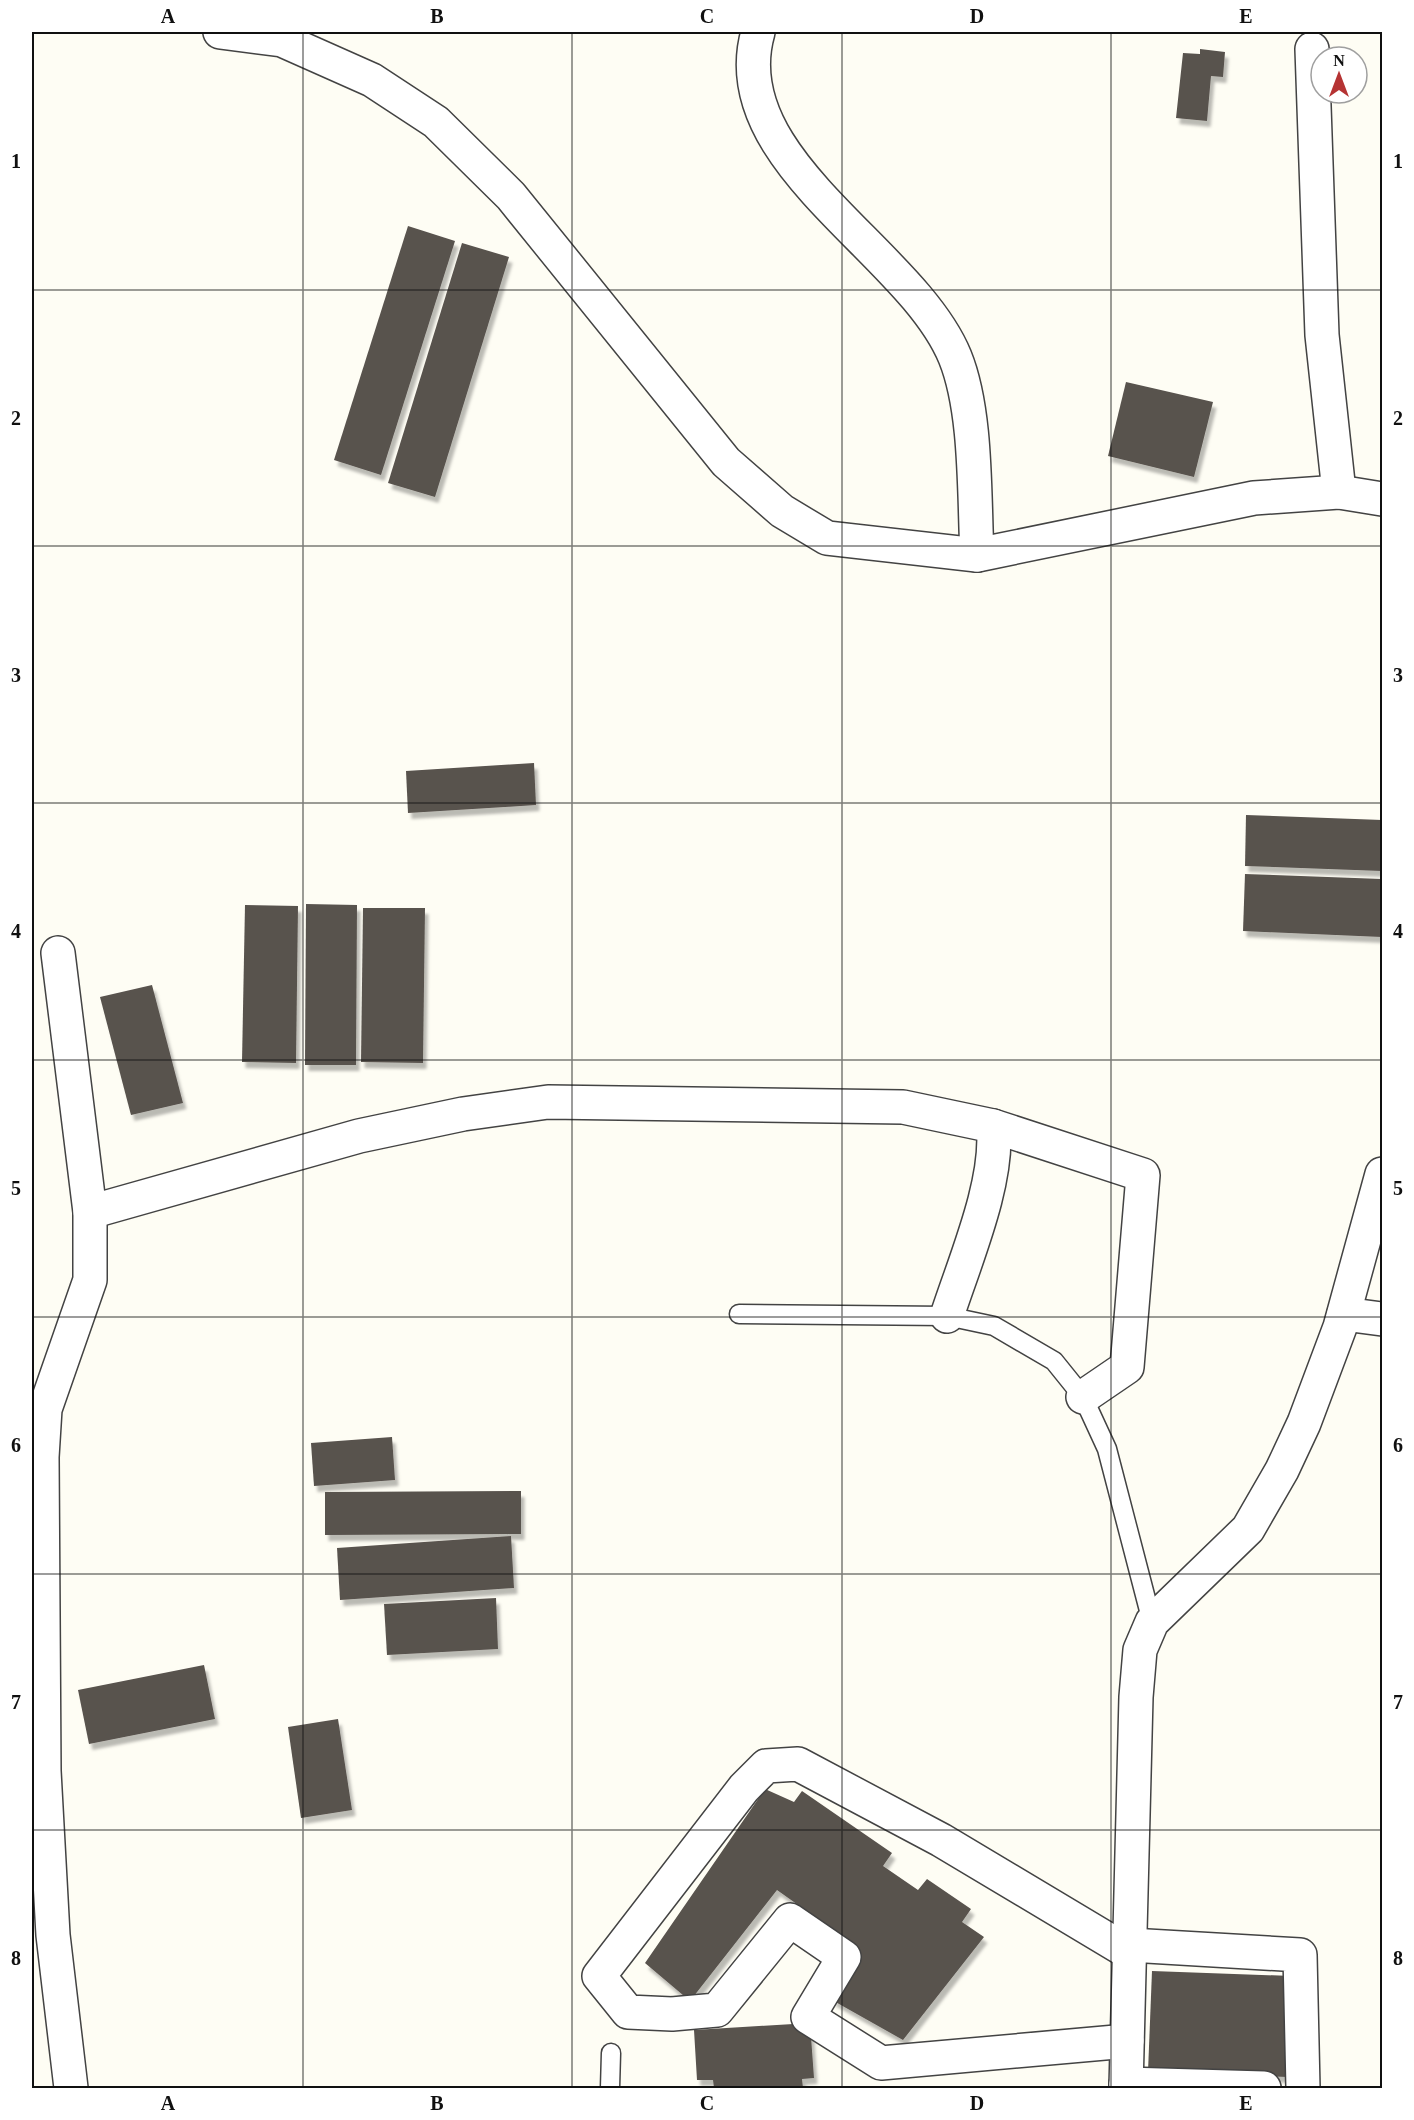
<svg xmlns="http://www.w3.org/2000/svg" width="1414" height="2120" font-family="'Times New Roman',serif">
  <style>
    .building { fill: #58524d; filter: url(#shadow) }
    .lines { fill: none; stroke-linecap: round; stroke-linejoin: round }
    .lane-casing { stroke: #434343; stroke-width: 21 }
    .street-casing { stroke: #434343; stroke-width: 36 }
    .lane { stroke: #fff; stroke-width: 18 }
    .street { stroke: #fff; stroke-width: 33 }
    .grid { fill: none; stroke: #101010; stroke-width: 1.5; stroke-opacity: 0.55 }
    .neatline { fill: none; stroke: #101010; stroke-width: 2 }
    .grid-label { font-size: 20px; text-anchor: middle; font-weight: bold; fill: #101010 }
  </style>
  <defs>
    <filter id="shadow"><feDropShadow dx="3.5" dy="6" stdDeviation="1.5" flood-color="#0004"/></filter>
  </defs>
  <rect width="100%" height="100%" fill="#fefdf4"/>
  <!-- building -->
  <g class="building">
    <polygon points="1200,49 1225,52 1223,77 1211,76 1207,121 1176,118 1183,53 1200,54"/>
    <polygon points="408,226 455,241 381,475 334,460"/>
    <polygon points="462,243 509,257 435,497 388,483"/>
    <polygon points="1126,382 1213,402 1194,477 1108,456"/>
    <polygon points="534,763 536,805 408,813 406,771"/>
    <polygon points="1246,815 1382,820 1382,871 1245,866"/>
    <polygon points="1245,874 1382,879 1382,937 1243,931"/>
    <polygon points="306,904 357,905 356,1065 305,1065"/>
    <polygon points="245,905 298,906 296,1063 242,1062"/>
    <polygon points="363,908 425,908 423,1063 361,1062"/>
    <polygon points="152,985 183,1103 131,1115 100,997"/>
    <polygon points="392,1437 395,1480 314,1486 311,1443"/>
    <polygon points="521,1491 521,1534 325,1535 325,1492"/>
    <polygon points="511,1536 514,1588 340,1600 337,1548"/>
    <polygon points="496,1598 498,1649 387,1655 384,1604"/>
    <polygon points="204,1665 215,1719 89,1744 78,1690"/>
    <polygon points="338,1719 352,1810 301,1818 288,1727"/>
    <polygon points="765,1789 794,1802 802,1791 892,1853 883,1866 918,1890 927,1879 971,1909 962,1922 984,1937 903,2040 832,2000 859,1948 777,1890 690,2001 645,1963"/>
    <polygon points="1152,1971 1292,1976 1288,2077 1148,2072"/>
    <polygon points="810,2023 814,2078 802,2079 803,2088 714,2088 713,2080 697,2080 694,2030"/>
  </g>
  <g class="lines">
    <defs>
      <g id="lane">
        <polyline points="739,1314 947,1316 994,1326 1054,1361 1083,1397 1107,1449 1152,1622"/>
        <polyline points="610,2088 611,2053"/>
      </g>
      <g id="street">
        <polyline points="220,32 282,40 372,80 436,122 511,196 726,462 782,511 827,538 977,555 1254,498 1339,492 1382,499"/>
        <path d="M 758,32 C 721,161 911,250 955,357 C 977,411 974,495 977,555"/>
        <polyline points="1312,49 1322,335 1339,492"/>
        <polyline points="58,953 90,1212 90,1280 45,1409 42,1457 44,1771 53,1935 71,2088"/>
        <polyline points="993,1126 1143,1175 1127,1367 1083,1397"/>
        <path d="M 90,1212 L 359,1136 L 463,1114 L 548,1102 L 903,1107 L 993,1126 C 1000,1180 964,1263 947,1316"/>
        <polyline points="1344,1314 1382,1319"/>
        <polyline points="1130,1945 1300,1955 1303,2088"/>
        <polyline points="1127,2041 881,2063 808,2017 844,1957 790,1920 717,2010 672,2014 628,2012 599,1976 744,1788 766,1766 798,1764 941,1840 1130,1953"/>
        <polyline points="1126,2084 1264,2088"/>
        <polyline points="1126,2088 1136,1697 1140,1650 1152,1622 1248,1529 1282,1470 1304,1423 1340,1327 1382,1174"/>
      </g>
    </defs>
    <!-- lane casing -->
    <use href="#lane" class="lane-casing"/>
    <!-- street casing -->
    <use href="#street" class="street-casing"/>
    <!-- lane -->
    <use href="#lane" class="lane"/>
    <!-- street -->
    <use href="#street" class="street"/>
  </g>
  <!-- grid -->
  <path class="grid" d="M 303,32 L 303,2088M 572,32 L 572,2088M 842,32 L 842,2088M 1111,32 L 1111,2088M 32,290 L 1382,290M 32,546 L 1382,546M 32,803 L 1382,803M 32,1060 L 1382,1060M 32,1317 L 1382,1317M 32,1574 L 1382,1574M 32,1830 L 1382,1830"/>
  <!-- border -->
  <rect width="1414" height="2120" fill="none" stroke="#ffffff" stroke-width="66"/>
  <!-- north arrow -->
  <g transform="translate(1339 75)"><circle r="28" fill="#ffffff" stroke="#9f9f9f" stroke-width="1.5"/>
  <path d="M0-4.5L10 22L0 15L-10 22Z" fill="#b53333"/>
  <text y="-9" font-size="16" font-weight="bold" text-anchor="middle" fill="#101010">N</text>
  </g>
  <rect x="33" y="33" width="1348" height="2054" class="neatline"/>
  <g class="grid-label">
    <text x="168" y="23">A</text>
    <text x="437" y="23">B</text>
    <text x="707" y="23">C</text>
    <text x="977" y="23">D</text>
    <text x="1246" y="23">E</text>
    <text x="16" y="168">1</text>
    <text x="1398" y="168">1</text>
    <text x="16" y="425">2</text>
    <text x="1398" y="425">2</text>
    <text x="16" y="682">3</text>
    <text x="1398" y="682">3</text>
    <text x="16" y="938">4</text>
    <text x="1398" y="938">4</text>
    <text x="16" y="1195">5</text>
    <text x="1398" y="1195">5</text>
    <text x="16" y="1452">6</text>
    <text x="1398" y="1452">6</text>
    <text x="16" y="1709">7</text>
    <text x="1398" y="1709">7</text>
    <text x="16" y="1965">8</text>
    <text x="1398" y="1965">8</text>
    <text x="168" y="2110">A</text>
    <text x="437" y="2110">B</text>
    <text x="707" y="2110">C</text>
    <text x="977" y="2110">D</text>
    <text x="1246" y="2110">E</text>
  </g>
</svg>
